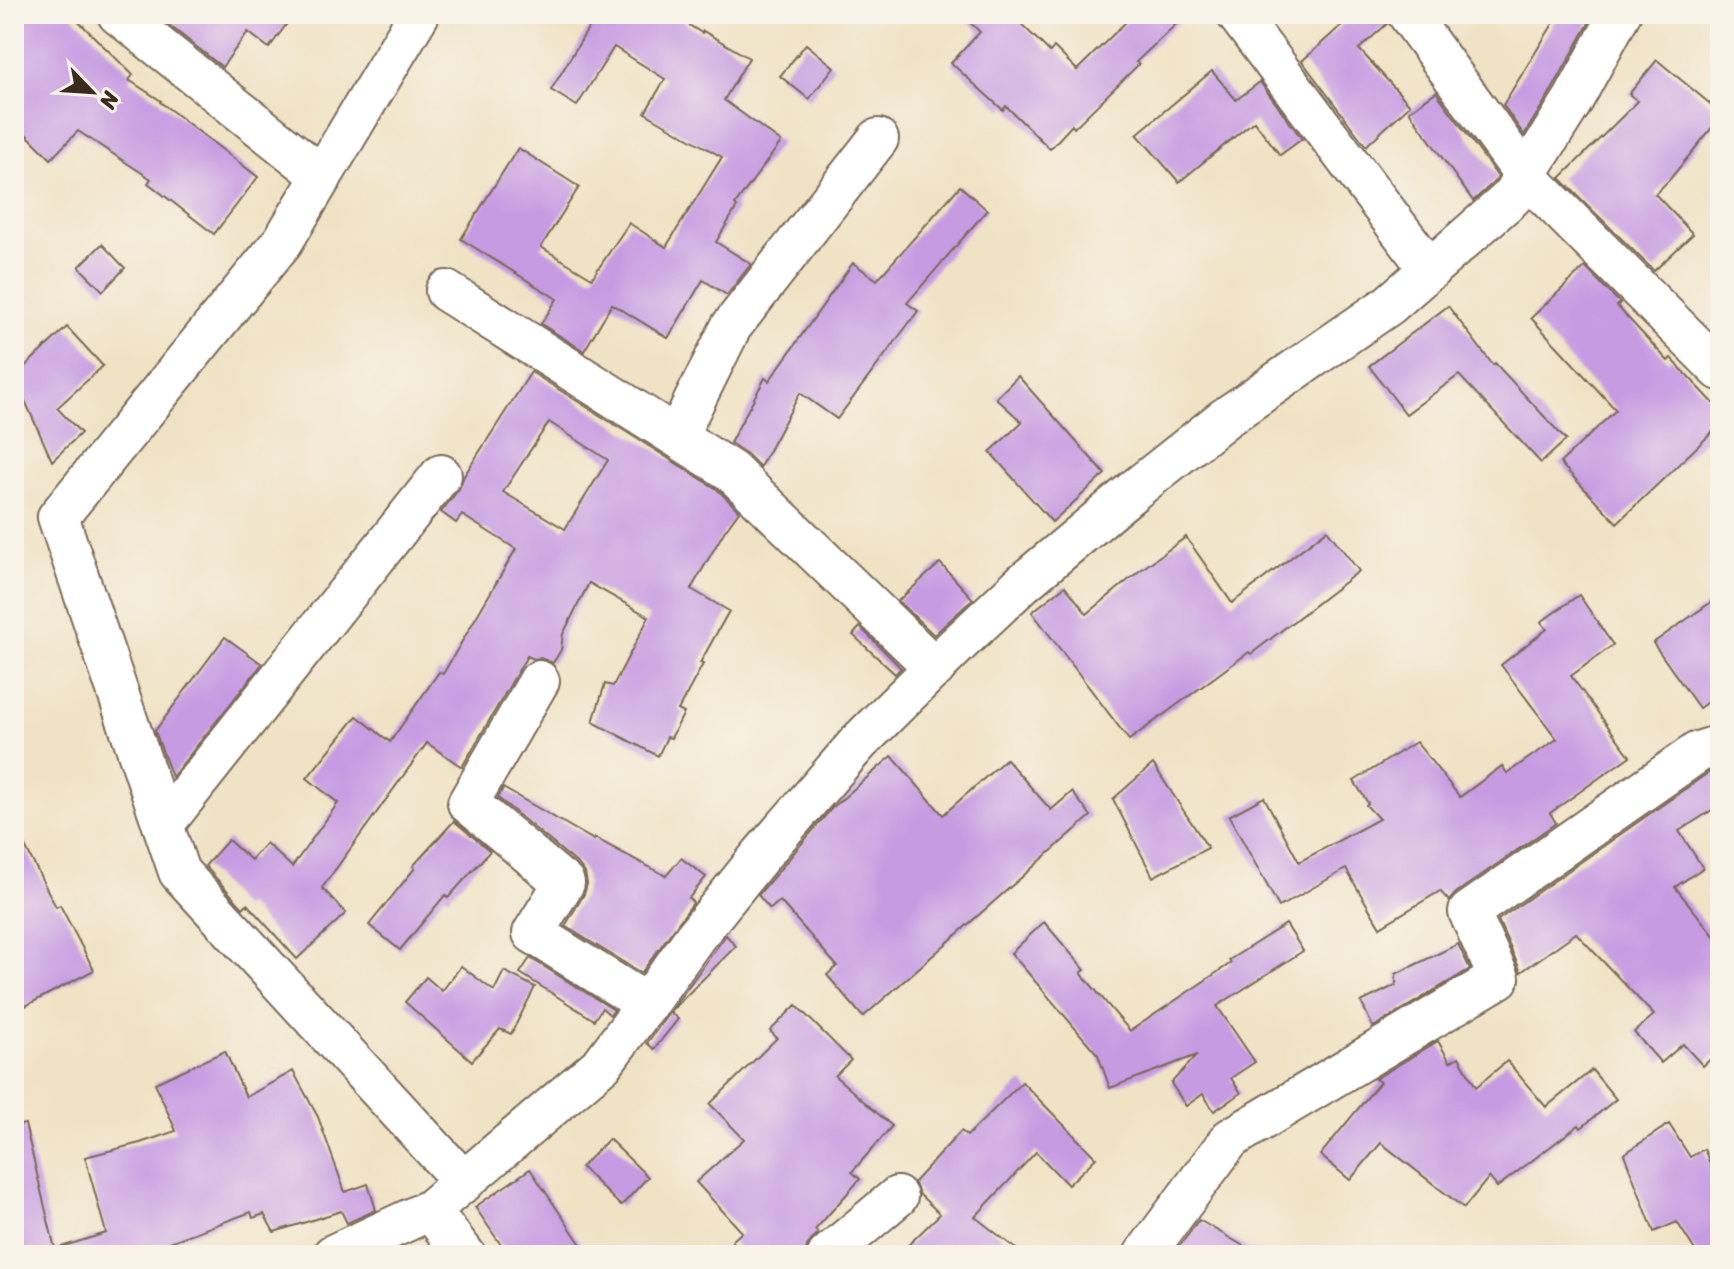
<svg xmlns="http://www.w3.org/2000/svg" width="1734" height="1269" font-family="Sriracha,sans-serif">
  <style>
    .building { fill: #c79be2; fill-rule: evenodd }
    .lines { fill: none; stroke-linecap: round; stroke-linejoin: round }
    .minor-casing { stroke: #7a6a58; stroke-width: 44 }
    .minor { stroke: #fff; stroke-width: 40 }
  </style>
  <rect width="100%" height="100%" fill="#f7f3e8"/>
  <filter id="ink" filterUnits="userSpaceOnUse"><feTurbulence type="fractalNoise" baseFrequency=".0125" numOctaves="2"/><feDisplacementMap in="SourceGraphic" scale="16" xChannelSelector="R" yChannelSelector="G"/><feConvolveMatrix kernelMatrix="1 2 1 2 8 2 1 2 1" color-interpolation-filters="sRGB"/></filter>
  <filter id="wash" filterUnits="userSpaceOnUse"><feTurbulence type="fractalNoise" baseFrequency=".006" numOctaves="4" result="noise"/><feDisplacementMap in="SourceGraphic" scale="32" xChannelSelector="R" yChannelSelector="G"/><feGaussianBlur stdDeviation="1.8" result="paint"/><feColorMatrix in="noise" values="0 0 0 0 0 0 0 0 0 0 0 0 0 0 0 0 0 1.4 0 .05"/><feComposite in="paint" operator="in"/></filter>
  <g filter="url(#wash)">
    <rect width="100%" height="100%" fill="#f0e2c5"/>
    <g id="blocks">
      <!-- building -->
      <g class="building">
        <polygon points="14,14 71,14 133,75 129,80 161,101 160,102 258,177 214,234 148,183 151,179 78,131 51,159 14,122"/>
        <polygon points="155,14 294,14 269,48 248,32 222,67"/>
        <polygon points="597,14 671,14 702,33 703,31 749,58 724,100 781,142 735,205 737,207 716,242 751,264 727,295 703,280 668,338 612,304 584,351 541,324 557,299 461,239 518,148 579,187 541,247 592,278 629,223 666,247 722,157 645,113 665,79 614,47 577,106 551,90"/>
        <polygon points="961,14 1011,14 1050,52 1054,47 1077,70 1134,14 1187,14 1136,62 1139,64 1074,128 1072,125 1050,149 1006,106 1003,110 951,63 980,32"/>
        <polygon points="1354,14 1385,14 1388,23 1359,49 1410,105 1366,146 1302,61"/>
        <polygon points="1559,14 1594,14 1553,88 1524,135 1503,105"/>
        <polygon points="806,44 834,67 809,99 780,76"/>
        <polygon points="1657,60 1720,112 1720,118 1670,179 1655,194 1693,234 1654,271 1560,178 1638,101 1629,94"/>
        <polygon points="1212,71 1236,100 1260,82 1302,139 1280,155 1254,121 1179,182 1137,134"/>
        <polygon points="1436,92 1498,177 1494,182 1473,201 1409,111"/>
        <polygon points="960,186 987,210 907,303 918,311 837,419 800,393 760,467 747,454 730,443 765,378 769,381 853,263 877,280"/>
        <polygon points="102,244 125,268 103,291 79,267"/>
        <polygon points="1585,267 1620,303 1617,306 1668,361 1671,358 1720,410 1720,425 1617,523 1560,463 1616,410 1531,318"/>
        <polygon points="1448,306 1493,365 1495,363 1566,440 1541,463 1459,375 1406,414 1369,366"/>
        <polygon points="67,327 103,366 57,408 81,433 52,461 14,376 14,363 21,370"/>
        <path d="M 531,372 L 717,489 L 739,511 L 724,532 L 691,589 L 729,611 L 700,663 L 703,664 L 678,710 L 684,713 L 671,738 L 667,737 L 658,756 L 593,722 L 605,684 L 613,686 L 649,617 L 589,583 L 563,634 L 561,650 L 553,663 L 540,658 L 534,659 L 527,656 L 462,767 L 427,743 L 322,888 L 346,913 L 297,959 L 247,904 L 243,908 L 205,866 L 228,840 L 251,860 L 266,843 L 292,867 L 338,803 L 307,778 L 357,716 L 390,742 L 439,672 L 443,674 L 516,549 L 462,515 L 456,523 L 441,512 L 459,489 L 464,476 ZM 549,422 L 608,460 L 565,529 L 503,492 Z"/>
        <polygon points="1018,376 1105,474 1052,522 990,452 1022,422 996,398"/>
        <polygon points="1327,530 1359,571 1251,654 1249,652 1129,740 1032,612 1065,586 1087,614 1138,572 1186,537 1232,603"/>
        <polygon points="940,563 973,599 934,635 898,601"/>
        <polygon points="1579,595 1613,645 1571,676 1630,756 1550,813 1556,823 1456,893 1449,901 1440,891 1380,927 1346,869 1279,907 1229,816 1264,797 1299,862 1379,819 1366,805 1368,803 1354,781 1416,742 1460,797 1502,766 1507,773 1557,739 1501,665 1547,629 1541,622"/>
        <polygon points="1720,596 1720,693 1699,708 1653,643"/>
        <polygon points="860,627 901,668 895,674 853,635"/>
        <polygon points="225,637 262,664 172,777 155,731"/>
        <polygon points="892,756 943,815 1006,759 1051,810 1072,792 1091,816 863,1017 827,975 837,966 780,901 770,909 758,895 832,808"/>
        <polygon points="1153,764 1208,848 1153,877 1113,799"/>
        <polygon points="1720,769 1720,805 1679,831 1703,868 1675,887 1720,943 1720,1050 1703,1066 1683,1044 1661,1063 1634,1032 1654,1015 1576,933 1521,972 1498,920 1708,773"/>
        <polygon points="503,788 594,840 595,838 666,876 681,858 706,877 689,898 693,903 641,973 565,926 584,894 587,884 585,873 579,865 498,798"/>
        <polygon points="454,821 490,851 448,898 445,895 400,950 369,925 415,868 413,866"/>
        <polygon points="14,825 56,907 60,905 94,970 14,1012"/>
        <polygon points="1044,922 1085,970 1081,973 1130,1031 1231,963 1229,960 1286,924 1303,951 1217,1006 1255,1062 1231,1078 1241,1093 1214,1111 1203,1094 1186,1106 1171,1083 1197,1055 1110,1088 1098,1055 1011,953"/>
        <polygon points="726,935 736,946 670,1012 678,1019 654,1049 647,1043"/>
        <polygon points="1458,944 1470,969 1373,1027 1361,1002 1396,985 1396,974"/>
        <polygon points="530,958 614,1010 610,1015 602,1008 594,1020 520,973"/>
        <polygon points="461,966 494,991 504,971 535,987 511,1034 500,1029 472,1061 405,1002 426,977 442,991"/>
        <polygon points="796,1005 851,1060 835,1076 892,1126 852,1172 860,1179 815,1230 818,1233 807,1246 806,1255 745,1255 732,1241 742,1232 696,1182 744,1139 710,1104 777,1038 770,1031"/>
        <polygon points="1438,1041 1450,1062 1459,1057 1476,1087 1507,1061 1546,1107 1592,1070 1616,1099 1581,1128 1579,1125 1497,1187 1489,1177 1464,1208 1381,1143 1350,1180 1320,1155 1380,1082 1375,1079"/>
        <polygon points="225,1051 246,1097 293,1071 318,1117 345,1192 368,1184 376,1210 347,1223 341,1211 274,1232 264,1214 253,1218 251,1212 164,1244 167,1255 14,1255 14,1126 25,1124 55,1249 106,1233 85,1157 140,1143 176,1131 155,1083"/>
        <polygon points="1022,1082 1096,1158 1068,1185 1036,1152 975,1217 1024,1255 898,1255 940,1214 920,1195 914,1182 961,1131 967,1136"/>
        <polygon points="1669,1124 1690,1157 1704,1149 1720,1189 1720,1255 1698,1255 1677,1222 1654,1232 1624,1154"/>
        <polygon points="609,1139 648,1177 621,1206 581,1167"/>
        <polygon points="530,1169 588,1255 508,1255 475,1207"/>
        <polygon points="1199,1220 1259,1255 1173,1255"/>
      </g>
    </g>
  </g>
  <g filter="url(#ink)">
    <use href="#blocks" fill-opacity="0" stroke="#7a6a58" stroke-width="2"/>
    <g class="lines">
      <defs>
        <g id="minor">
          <polyline points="118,14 322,176"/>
          <polyline points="419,14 283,241 58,517 179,872 464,1182"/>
          <polyline points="1237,14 1430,270"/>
          <polyline points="1408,14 1525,175 1720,370"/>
          <polyline points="446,291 731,471 935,668"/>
          <polyline points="677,436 731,327 878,139"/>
          <polyline points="539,681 468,803 564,883 533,933 647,1004"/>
          <polyline points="163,825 441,475"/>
          <polyline points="430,1210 465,1255"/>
          <polyline points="333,1255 430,1210 602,1064 647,1004 695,937 761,855 859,742 957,645 1023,583 1133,491 1225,418 1389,305 1512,197 1573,100 1620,14"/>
          <polyline points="828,1255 897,1197"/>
          <polyline points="1144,1255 1230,1139 1499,978 1469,912 1698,752 1720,745"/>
        </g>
      </defs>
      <!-- minor casing -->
      <use href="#minor" class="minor-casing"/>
      <!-- minor -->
      <use href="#minor" class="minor"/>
    </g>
  </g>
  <!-- margin -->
  <rect width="1734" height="1269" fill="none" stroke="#f7f3e8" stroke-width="48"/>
  <!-- north arrow -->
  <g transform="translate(92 92) rotate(115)" stroke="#f7f3e8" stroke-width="6" paint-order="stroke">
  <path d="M0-6L14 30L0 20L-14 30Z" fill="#3b2a1e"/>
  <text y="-12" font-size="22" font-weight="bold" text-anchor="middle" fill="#3b2a1e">N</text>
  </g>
</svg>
